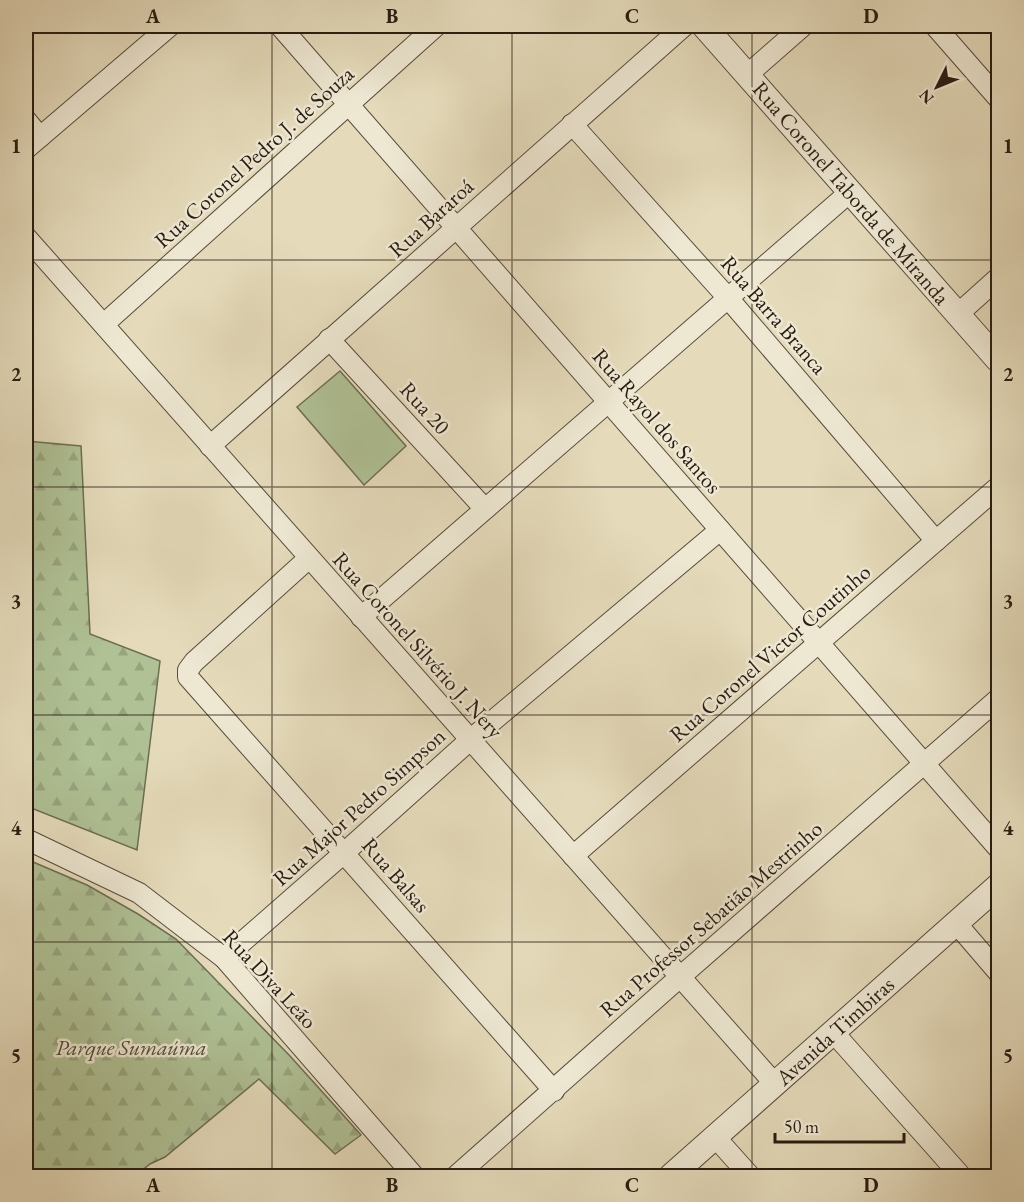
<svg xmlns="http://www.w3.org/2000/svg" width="1024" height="1202" font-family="'EB Garamond',serif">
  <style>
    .green { fill: #afc195; stroke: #6c6e54; stroke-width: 1.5 }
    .forest { fill: url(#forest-firs); stroke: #6c6e54; stroke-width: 1.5 }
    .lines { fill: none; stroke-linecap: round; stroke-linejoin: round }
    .minor-casing { stroke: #574c3c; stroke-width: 22 }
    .tertiary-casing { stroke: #574c3c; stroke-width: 26 }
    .minor { stroke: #eee8d3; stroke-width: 20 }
    .tertiary { stroke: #eee8d3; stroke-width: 24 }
    .grid { fill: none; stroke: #281c12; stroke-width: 1.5; stroke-opacity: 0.55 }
    .labels { text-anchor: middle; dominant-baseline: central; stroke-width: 5; stroke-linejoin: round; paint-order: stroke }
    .street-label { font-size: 22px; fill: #281c12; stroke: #eee8d3 }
    .park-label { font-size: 22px; font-style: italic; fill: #504e39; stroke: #eee8d3 }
    .neatline { fill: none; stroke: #281c12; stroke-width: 2 }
    .grid-label { font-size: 20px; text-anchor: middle; font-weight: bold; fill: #281c12 }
  </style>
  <defs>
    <pattern id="forest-firs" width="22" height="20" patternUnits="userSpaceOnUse" patternTransform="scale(1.5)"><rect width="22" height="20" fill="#afc195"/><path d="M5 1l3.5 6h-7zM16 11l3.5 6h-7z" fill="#97a57f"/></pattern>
  </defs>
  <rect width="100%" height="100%" fill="#e5dbbb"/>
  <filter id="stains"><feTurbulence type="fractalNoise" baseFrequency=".00333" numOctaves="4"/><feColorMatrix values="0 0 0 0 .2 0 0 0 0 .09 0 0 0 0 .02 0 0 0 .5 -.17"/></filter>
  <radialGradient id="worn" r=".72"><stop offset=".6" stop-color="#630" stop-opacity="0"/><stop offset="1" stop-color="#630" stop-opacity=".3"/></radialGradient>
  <!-- green -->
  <polygon class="green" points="340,371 406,446 364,485 297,407"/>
  <!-- forest -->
  <g class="forest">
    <polygon points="26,441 81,446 90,634 160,661 137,850 26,806"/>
    <polygon points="26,859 87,885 138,914 176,939 290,1056 361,1135 335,1154 259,1079 165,1157 150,1164 135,1176 26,1176"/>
  </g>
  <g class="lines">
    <defs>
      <g id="minor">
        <polyline points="280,26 998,848"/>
        <polyline points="935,26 998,98"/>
        <polyline points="747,75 803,26"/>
        <polyline points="26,120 40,137"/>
        <polyline points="572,124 728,298 936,541"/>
        <polyline points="26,149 170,26"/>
        <polyline points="26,237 775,1084"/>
        <polyline points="958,314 998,278"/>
        <polyline points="104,324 436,26"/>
        <polyline points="329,339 485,509"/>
        <polyline points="210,446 684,26"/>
        <polyline points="309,558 194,662 188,670 188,677 554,1091"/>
        <polyline points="361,617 850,192"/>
        <polyline points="26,839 139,893 224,958 414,1176"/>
        <polyline points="573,856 998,487"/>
        <polyline points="956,923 998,972"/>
        <polyline points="224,958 344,853 470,740 720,530"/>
        <polyline points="833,1032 961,1176"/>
        <polyline points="716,1138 750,1176"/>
        <polyline points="456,1176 680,977 998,699"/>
      </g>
      <g id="tertiary">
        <polyline points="704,26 998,360"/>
        <polyline points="671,1176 998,886"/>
      </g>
    </defs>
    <!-- minor casing -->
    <use href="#minor" class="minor-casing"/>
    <!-- tertiary casing -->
    <use href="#tertiary" class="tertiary-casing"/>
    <!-- minor -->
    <use href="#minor" class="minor"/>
    <!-- tertiary -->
    <use href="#tertiary" class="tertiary"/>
  </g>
  <!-- grid -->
  <path class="grid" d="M 272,26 L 272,1176M 512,26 L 512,1176M 752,26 L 752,1176M 26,260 L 998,260M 26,487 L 998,487M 26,715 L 998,715M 26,942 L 998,942"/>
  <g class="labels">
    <!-- street labels -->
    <g class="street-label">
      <text transform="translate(254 157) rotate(-42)">Rua Coronel Pedro J. de Souza</text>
      <text transform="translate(851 193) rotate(49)">Rua Coronel Taborda de Miranda</text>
      <text transform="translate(431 218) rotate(-42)">Rua Bararoá</text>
      <text transform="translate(774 315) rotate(49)">Rua Barra Branca</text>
      <text transform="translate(425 408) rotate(48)">Rua 20</text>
      <text transform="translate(657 421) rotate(49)">Rua Rayol dos Santos</text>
      <text transform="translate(418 645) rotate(48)">Rua Coronel Silvério J. Nery</text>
      <text transform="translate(770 653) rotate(-41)">Rua Coronel Victor Coutinho</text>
      <text transform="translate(359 807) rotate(-42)">Rua Major Pedro Simpson</text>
      <text transform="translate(396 875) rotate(49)">Rua Balsas</text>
      <text transform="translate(711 919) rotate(-41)">Rua Professor Sebatião Mestrinho</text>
      <text transform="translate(270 979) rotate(47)">Rua Diva Leão</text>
      <text transform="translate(835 1031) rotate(-42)">Avenida Timbiras</text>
    </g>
    <!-- park labels -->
    <g class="park-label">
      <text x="131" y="1047">Parque Sumaúma</text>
    </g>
  </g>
  <!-- margin -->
  <rect width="1024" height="1202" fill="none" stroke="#e5dbbb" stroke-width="66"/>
  <!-- north arrow -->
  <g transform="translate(937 87) rotate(227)" stroke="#eee8d3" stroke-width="4.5" paint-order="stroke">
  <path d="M0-4.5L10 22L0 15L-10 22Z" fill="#281c12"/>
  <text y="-9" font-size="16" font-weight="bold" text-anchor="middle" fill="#281c12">N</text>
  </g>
  <!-- scale -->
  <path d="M775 1133v9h129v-9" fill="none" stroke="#281c12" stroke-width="3"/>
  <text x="784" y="1133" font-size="18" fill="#281c12" stroke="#eee8d3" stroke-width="4.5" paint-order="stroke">50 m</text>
  <rect x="33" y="33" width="958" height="1136" class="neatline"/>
  <g class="grid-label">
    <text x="153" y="23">A</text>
    <text x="392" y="23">B</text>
    <text x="632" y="23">C</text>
    <text x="871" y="23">D</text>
    <text x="16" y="153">1</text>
    <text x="1008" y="153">1</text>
    <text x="16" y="381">2</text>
    <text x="1008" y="381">2</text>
    <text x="16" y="608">3</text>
    <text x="1008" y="608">3</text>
    <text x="16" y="835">4</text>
    <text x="1008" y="835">4</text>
    <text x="16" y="1062">5</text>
    <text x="1008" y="1062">5</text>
    <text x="153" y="1192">A</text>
    <text x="392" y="1192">B</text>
    <text x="632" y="1192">C</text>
    <text x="871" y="1192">D</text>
  </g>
  <rect width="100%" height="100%" filter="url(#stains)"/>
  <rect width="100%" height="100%" fill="url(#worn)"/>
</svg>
